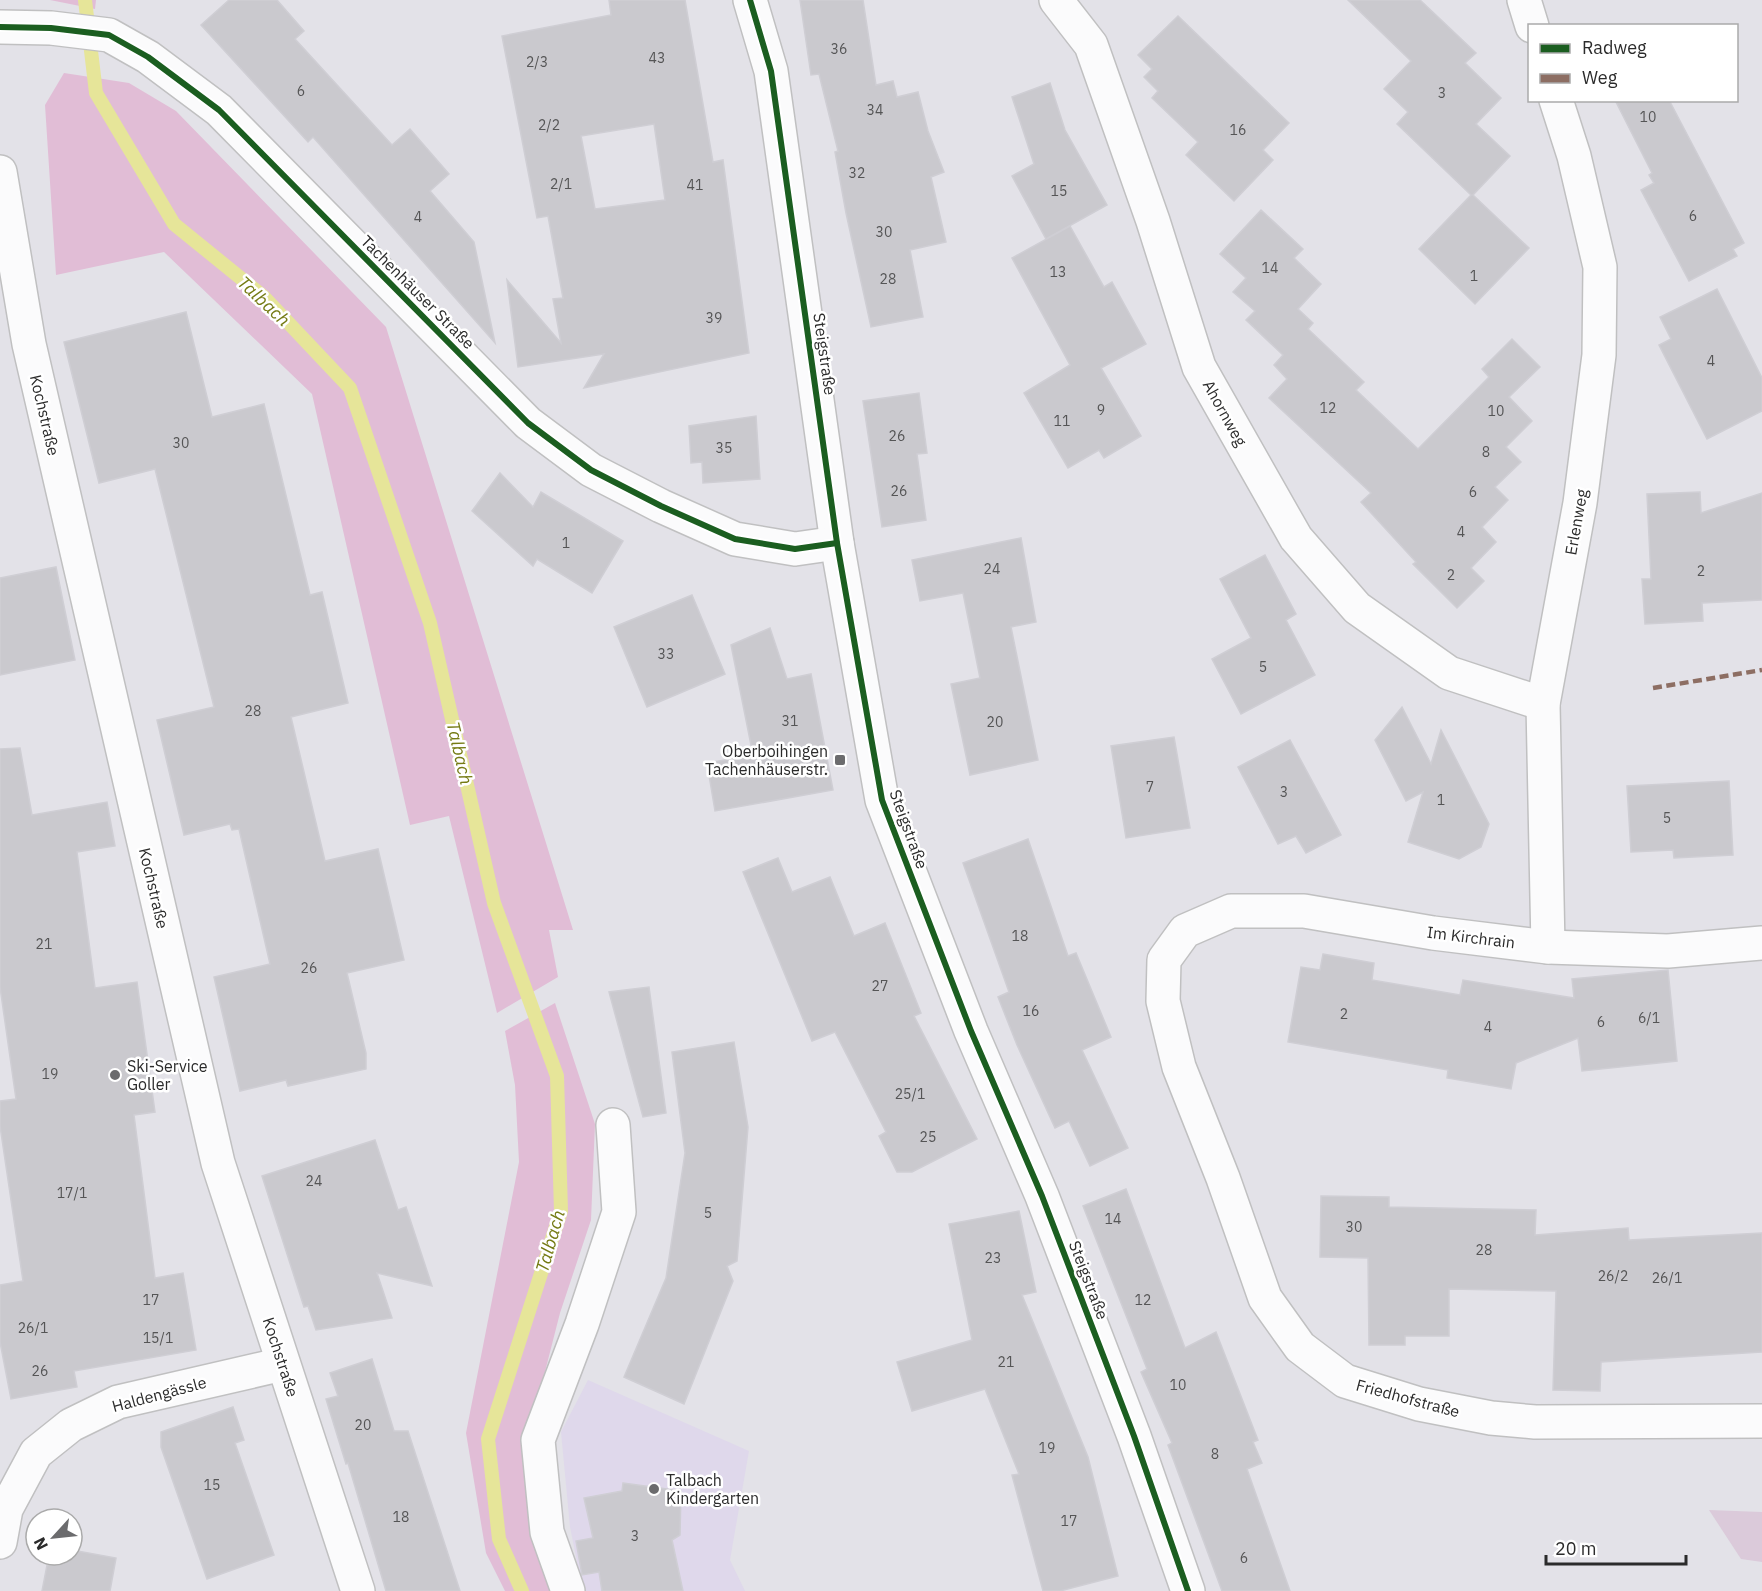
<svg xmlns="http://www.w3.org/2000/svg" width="1762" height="1591" font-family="'IBM Plex Sans',sans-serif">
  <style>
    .education { fill: #dfd8eb }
    .green { fill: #e1bdd6 }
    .cemetery { fill: #dbcada }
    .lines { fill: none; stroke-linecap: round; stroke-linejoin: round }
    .stream { stroke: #e6e599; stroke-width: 14 }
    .building { fill: #cac9ce; stroke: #cfced4; stroke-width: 1.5; fill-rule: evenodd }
    .minor-casing { stroke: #c0c0c1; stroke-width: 36 }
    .minor { stroke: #fbfbfc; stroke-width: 33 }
    .quiet { stroke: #8d6e63; stroke-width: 4.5; stroke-dasharray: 9 4.5; stroke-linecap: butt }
    .cycleway-casing { stroke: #fff; stroke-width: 10 }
    .cycleway { stroke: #1b5e20; stroke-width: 6 }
    .poi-dot { fill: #6b6b6d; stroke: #fff; stroke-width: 2 }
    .labels { text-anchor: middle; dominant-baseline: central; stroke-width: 5; stroke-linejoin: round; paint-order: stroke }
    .number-label { font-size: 14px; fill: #555556 }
    .street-label { font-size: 16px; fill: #2b2b2b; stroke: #fff }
    .poi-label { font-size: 16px; fill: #2b2b2b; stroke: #fff; text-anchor: start }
    .water-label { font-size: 18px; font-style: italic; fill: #757b14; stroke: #fff }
  </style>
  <rect width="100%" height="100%" fill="#e3e2e8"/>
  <!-- education -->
  <polygon class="education" points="588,1380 749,1451 730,1560 745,1591 583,1591 570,1527 561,1432"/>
  <!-- green -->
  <g class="green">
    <polygon points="50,0 96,0 95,9"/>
    <polygon points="64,73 129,83 176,111 386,327 573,930 549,930 558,977 497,1013 449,816 410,825 312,394 164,252 56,275 45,105"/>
    <polygon points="555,1003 595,1124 591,1220 560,1313 528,1438 530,1533 551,1591 505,1591 486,1553 466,1433 519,1162 515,1085 505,1031"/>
  </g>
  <!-- cemetery -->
  <polygon class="cemetery" points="1709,1510 1762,1512 1762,1562 1741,1559"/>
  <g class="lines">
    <!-- stream -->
    <polyline class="stream" points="85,0 96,93 174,224 264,297 350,388 430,623 494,903 557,1076 561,1211 488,1439 499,1539 522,1591"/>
  </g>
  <!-- building -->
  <g class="building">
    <polygon points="229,0 277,0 304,31 295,39 392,145 410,129 449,174 430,191 474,242 495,343 313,137 308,142 201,25"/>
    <path d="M 609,0 L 685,0 L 713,162 L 723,160 L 749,353 L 584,388 L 604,354 L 518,367 L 507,280 L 561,343 L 553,299 L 563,298 L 548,216 L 537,218 L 502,36 L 611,15 ZM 654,124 L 665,200 L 595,209 L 581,136 Z"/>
    <polygon points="800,0 863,0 876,85 893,81 897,97 918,92 928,131 944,172 931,177 946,242 910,250 923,317 871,327 846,213 835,152 838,151 819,74 811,75"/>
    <polygon points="1348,0 1420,0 1476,53 1465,63 1501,98 1476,124 1510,156 1473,195 1529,248 1475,304 1419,249 1471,195 1397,124 1408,112 1384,89 1411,61"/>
    <polygon points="1178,16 1289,123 1263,150 1273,160 1234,201 1186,155 1198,142 1152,98 1158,91 1144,77 1152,69 1138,55"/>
    <polygon points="1050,83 1065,130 1107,205 1046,239 1012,176 1034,164 1012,97"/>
    <polygon points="1615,100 1669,100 1744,243 1733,249 1737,256 1689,281 1641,190 1654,183 1649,175 1652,173"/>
    <polygon points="1261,210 1303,249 1294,258 1321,284 1298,309 1313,323 1308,329 1364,382 1356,390 1418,449 1489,377 1482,369 1512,339 1540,367 1509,397 1532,421 1506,447 1521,462 1495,487 1508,500 1482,527 1496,542 1471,568 1484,581 1457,608 1413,564 1416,562 1361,502 1371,493 1269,398 1287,379 1274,365 1283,355 1246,320 1255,311 1233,292 1246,278 1220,254"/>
    <polygon points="1070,226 1104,287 1112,282 1146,344 1101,368 1141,436 1104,458 1099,450 1068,468 1024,393 1070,365 1012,258"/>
    <polygon points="1717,289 1762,378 1762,411 1707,439 1659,345 1671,339 1660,317"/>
    <polygon points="186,312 212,417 264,404 310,595 322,592 348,703 291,717 325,861 378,849 404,960 347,973 366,1053 366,1069 288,1086 286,1080 240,1091 214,977 270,964 239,829 232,830 230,824 184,835 157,720 214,707 155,469 99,483 64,342"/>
    <polygon points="919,393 927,453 917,454 926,520 882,527 863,401"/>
    <polygon points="756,416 760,479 703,483 702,462 691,463 689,426"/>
    <polygon points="500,473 533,507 541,492 623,541 592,593 537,559 533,566 472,511"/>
    <polygon points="1700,492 1701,513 1762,493 1762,600 1702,603 1703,621 1645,624 1642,579 1651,579 1647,494"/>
    <polygon points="1021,538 1036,622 1011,627 1038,760 970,775 951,684 980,678 963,593 920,601 912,560"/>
    <polygon points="1265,555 1296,614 1286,620 1315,675 1241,714 1212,659 1251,638 1220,579"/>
    <polygon points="56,567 75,660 0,675 0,578"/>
    <polygon points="692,595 725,674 647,707 614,627"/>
    <polygon points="770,628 787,679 811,674 833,790 715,811 707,763 753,755 731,645"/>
    <polygon points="1402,707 1431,764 1441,730 1489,824 1481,847 1459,859 1408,842 1423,792 1406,801 1375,740"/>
    <polygon points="1174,737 1190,828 1126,838 1111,746"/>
    <polygon points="1290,740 1341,835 1306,853 1296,836 1278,844 1238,767"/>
    <polygon points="20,748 32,815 107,802 115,846 77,852 95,988 137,982 155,1112 134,1115 155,1278 183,1273 196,1350 74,1371 77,1387 11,1399 0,1342 0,1285 23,1281 0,1126 0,1101 16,1099 0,987 0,749"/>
    <polygon points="1729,781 1733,855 1674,858 1673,850 1631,852 1627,786"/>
    <polygon points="1028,839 1068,956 1076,953 1111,1037 1082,1050 1128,1148 1090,1166 1069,1121 1055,1128 1017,1045 998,997 1009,992 963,863"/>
    <polygon points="778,858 792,892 830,877 854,936 885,923 921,1013 914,1016 977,1139 912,1172 897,1172 879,1136 886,1132 835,1032 812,1041 743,872"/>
    <polygon points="1323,954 1374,963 1372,980 1460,995 1463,980 1574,998 1572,979 1668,970 1677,1061 1582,1071 1578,1038 1516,1063 1511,1089 1447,1078 1448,1070 1288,1042 1301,967 1320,970"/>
    <polygon points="649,987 666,1113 643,1117 609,992"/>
    <polygon points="734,1042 748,1127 737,1261 727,1266 733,1281 684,1404 624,1377 666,1278 685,1153 672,1052"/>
    <polygon points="375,1140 398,1210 406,1207 432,1286 377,1273 392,1318 316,1330 308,1306 304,1307 262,1176"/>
    <polygon points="1126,1189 1185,1348 1216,1332 1258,1440 1253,1442 1262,1463 1247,1469 1290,1591 1222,1591 1168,1445 1172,1443 1141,1372 1147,1369 1083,1206"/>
    <polygon points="1321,1196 1389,1197 1389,1207 1536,1210 1535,1235 1628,1228 1629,1240 1762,1233 1762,1352 1601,1362 1600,1391 1553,1390 1556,1291 1449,1289 1449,1336 1405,1336 1405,1345 1369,1345 1368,1258 1320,1257"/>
    <polygon points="1019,1211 1036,1292 1022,1295 1088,1457 1118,1576 1060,1591 1043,1591 1012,1475 1019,1474 985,1389 912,1411 897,1362 972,1340 949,1224"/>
    <polygon points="372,1359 394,1431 408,1431 460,1591 386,1591 348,1463 346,1464 326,1399 338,1396 330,1373"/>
    <polygon points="233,1407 244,1440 235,1443 274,1555 207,1579 161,1447 161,1432"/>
    <polygon points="623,1483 681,1491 680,1535 672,1540 683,1591 602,1591 599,1572 582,1575 576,1541 593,1538 584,1498 622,1491"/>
    <polygon points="72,1550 116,1558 110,1591 42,1591 49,1555 72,1555"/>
  </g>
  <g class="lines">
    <defs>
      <g id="minor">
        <polyline points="750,0 771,71 837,543 882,800 971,1031 1042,1196 1134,1436 1188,1591"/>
        <polyline points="1056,0 1091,45 1153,221 1199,367 1296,538 1357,608 1449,673 1543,704"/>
        <polyline points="1524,0 1532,26"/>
        <polyline points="0,27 51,28 109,35 148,57 219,110 528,423 591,470 661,506 735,539 795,549 837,543"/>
        <polyline points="0,172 29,344 218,1163 358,1591"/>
        <polyline points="1762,943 1668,951 1548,947 1433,933 1304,911 1231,911 1185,931 1164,960 1163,1001 1179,1067 1223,1178 1265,1298 1300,1347 1345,1381 1419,1404 1491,1418 1535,1422 1762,1421"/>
        <polyline points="1548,947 1543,704 1580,503 1599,355 1600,267 1574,156 1556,100"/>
        <polyline points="0,1542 6,1509 36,1453 71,1425 118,1402 283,1364"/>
        <polyline points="568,1591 547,1532 538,1440 582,1324 619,1212 613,1125"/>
      </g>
    </defs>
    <!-- minor casing -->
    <use href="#minor" class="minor-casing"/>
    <!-- minor -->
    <use href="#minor" class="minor"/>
    <!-- quiet -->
    <polyline class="quiet" points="1653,688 1762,670"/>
    <defs>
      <g id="cycleway">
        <polyline points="750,0 771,71 837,543 882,800 971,1031 1042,1196 1134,1436 1188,1591"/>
        <polyline points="0,27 51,28 109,35 148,57 219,110 528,423 591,470 661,506 735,539 795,549 837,543"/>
      </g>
    </defs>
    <!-- cycleway casing -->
    <use href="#cycleway" class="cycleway-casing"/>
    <!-- cycleway -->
    <use href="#cycleway" class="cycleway"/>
  </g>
  <!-- markers -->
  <g class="poi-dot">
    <rect x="834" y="754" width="12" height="12" rx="3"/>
    <circle cx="115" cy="1075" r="6"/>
    <circle cx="654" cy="1489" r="6"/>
  </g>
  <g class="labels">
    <!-- number labels -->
    <g class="number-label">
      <text x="839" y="49">36</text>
      <text x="657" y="58">43</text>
      <text x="537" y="62">2/3</text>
      <text x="301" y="91">6</text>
      <text x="1442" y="93">3</text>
      <text x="875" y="110">34</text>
      <text x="1648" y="117">10</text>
      <text x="549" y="125">2/2</text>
      <text x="1238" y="130">16</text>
      <text x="857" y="173">32</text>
      <text x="561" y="184">2/1</text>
      <text x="695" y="185">41</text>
      <text x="1059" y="191">15</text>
      <text x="1693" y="216">6</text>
      <text x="418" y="217">4</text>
      <text x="884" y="232">30</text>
      <text x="1270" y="268">14</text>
      <text x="1058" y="272">13</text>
      <text x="1474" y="276">1</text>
      <text x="888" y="279">28</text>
      <text x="714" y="318">39</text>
      <text x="1711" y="361">4</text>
      <text x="1328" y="408">12</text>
      <text x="1101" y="410">9</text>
      <text x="1496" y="411">10</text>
      <text x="1062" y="421">11</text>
      <text x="897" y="436">26</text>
      <text x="181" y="443">30</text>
      <text x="724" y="448">35</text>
      <text x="1486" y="452">8</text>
      <text x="899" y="491">26</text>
      <text x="1473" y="492">6</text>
      <text x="1461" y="532">4</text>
      <text x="566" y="543">1</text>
      <text x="992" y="569">24</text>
      <text x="1701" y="571">2</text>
      <text x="1451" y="575">2</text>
      <text x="666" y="654">33</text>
      <text x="1263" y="667">5</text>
      <text x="253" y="711">28</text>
      <text x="790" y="721">31</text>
      <text x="995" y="722">20</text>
      <text x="1150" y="787">7</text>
      <text x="1284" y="792">3</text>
      <text x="1441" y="800">1</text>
      <text x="1667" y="818">5</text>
      <text x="1020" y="936">18</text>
      <text x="44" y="944">21</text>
      <text x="309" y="968">26</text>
      <text x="880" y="986">27</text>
      <text x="1031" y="1011">16</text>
      <text x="1344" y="1014">2</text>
      <text x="1649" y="1018">6/1</text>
      <text x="1601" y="1022">6</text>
      <text x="1488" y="1027">4</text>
      <text x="50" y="1074">19</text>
      <text x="910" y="1094">25/1</text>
      <text x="928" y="1137">25</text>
      <text x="314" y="1181">24</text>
      <text x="72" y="1193">17/1</text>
      <text x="708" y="1213">5</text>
      <text x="1113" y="1219">14</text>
      <text x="1354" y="1227">30</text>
      <text x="1484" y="1250">28</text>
      <text x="993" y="1258">23</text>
      <text x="1613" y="1276">26/2</text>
      <text x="1667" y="1278">26/1</text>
      <text x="151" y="1300">17</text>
      <text x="1143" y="1300">12</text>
      <text x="33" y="1328">26/1</text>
      <text x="158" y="1338">15/1</text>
      <text x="1006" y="1362">21</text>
      <text x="40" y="1371">26</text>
      <text x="1178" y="1385">10</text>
      <text x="363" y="1425">20</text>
      <text x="1047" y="1448">19</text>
      <text x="1215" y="1454">8</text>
      <text x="212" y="1485">15</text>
      <text x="401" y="1517">18</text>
      <text x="1069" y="1521">17</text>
      <text x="635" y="1536">3</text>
      <text x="1244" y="1558">6</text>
    </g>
    <!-- street labels -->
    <g class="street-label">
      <text transform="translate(418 292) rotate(45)">Tachenhäuser Straße</text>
      <text transform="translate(825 354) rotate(82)">Steigstraße</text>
      <text transform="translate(1225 413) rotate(61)">Ahornweg</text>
      <text transform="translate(45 415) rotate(77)">Kochstraße</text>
      <text transform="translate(1576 522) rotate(-80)">Erlenweg</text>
      <text transform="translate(909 829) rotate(70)">Steigstraße</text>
      <text transform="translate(154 888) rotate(77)">Kochstraße</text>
      <text transform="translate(1471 937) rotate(7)">Im Kirchrain</text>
      <text transform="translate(1089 1280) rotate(69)">Steigstraße</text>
      <text transform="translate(281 1357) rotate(72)">Kochstraße</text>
      <text transform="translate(159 1394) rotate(-15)">Haldengässle</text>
      <text transform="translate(1408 1398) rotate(15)">Friedhofstraße</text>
    </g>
    <!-- poi labels -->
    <g class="poi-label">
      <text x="828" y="751" text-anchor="end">Oberboihingen<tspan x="828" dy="18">Tachenhäuserstr.</tspan></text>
      <text x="127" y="1066">Ski-Service<tspan x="127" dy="18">Goller</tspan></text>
      <text x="666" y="1480">Talbach<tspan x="666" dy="18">Kindergarten</tspan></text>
    </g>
    <!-- water labels -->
    <g class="water-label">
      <text transform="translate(264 301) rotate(43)">Talbach</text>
      <text transform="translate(460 753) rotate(77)">Talbach</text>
      <text transform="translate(550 1241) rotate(-74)">Talbach</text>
    </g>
  </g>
  <!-- legend -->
  <rect x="1528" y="24" width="210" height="78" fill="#ffffff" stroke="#aaaaaa" stroke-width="1.5"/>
  <rect x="1540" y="44" width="30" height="9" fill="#1b5e20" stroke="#aaaaaa" stroke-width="1.5"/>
  <text x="1582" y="54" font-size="18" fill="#2b2b2b">Radweg</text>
  <rect x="1540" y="74" width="30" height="9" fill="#8d6e63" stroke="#aaaaaa" stroke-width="1.5"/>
  <text x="1582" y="84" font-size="18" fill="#2b2b2b">Weg</text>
  <!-- north arrow -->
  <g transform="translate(54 1537) rotate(243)"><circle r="28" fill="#ffffff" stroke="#aaaaaa" stroke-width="1.5"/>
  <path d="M0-4.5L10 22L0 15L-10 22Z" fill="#6b6b6d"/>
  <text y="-9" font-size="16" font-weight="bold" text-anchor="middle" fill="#2b2b2b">N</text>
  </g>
  <!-- scale -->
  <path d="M1546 1555v9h140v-9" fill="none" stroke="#2b2b2b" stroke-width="3"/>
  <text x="1555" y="1555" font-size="18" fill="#2b2b2b" stroke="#ffffff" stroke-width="4.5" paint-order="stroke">20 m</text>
</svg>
